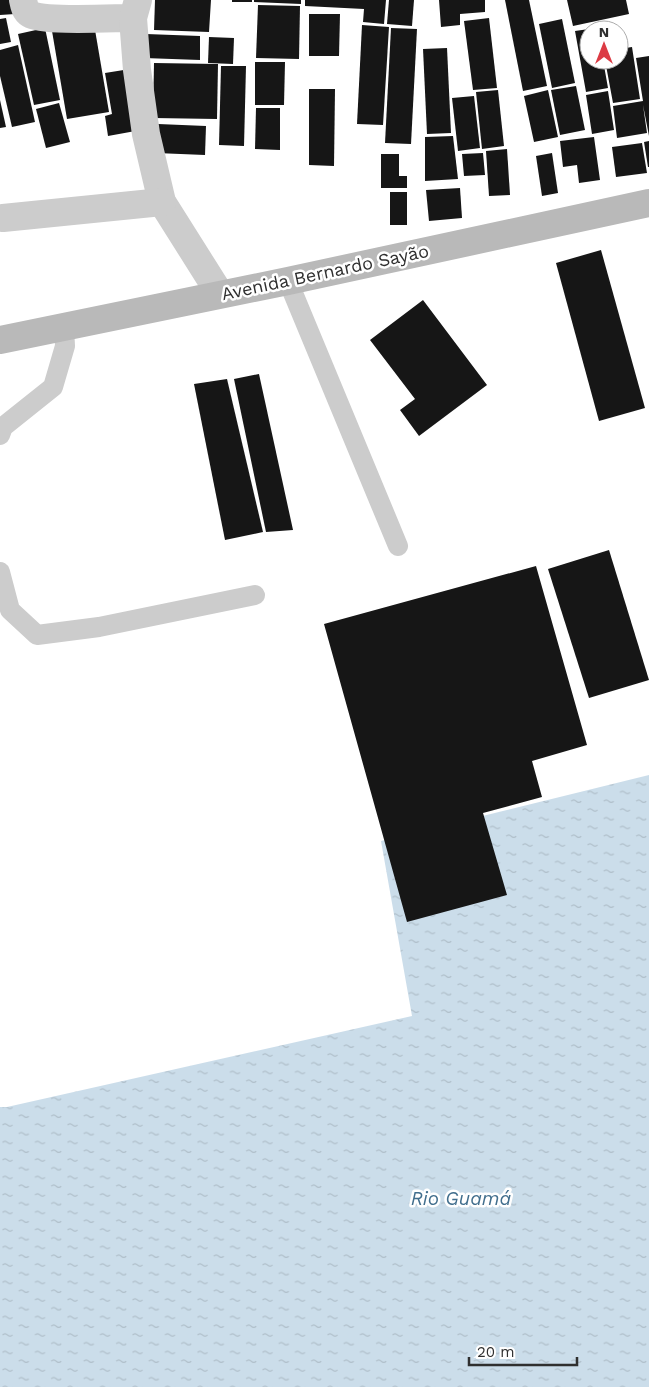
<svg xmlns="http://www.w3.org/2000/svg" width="649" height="1387" font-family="'Work Sans',sans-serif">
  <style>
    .water { fill: url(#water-ripples) }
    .building { fill: #161616 }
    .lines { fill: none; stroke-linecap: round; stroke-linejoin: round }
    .service { stroke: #ccc; stroke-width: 20 }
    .minor { stroke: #ccc; stroke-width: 28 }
    .secondary { stroke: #b9b9b9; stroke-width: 28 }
    .labels { text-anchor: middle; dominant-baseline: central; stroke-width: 5; stroke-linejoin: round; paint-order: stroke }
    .street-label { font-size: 18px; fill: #2f2f2f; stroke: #fff }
    .water-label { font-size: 19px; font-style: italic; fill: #416e8d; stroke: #fff }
  </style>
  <defs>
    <pattern id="water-ripples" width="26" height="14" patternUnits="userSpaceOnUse" patternTransform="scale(1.25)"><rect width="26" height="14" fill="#cbddea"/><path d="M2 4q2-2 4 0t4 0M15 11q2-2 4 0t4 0" fill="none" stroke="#afbec9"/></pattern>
  </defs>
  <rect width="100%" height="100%" fill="#fff"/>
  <!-- water -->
  <polygon class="water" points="649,775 649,1387 0,1387 0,1107 7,1107 412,1016 381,841"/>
  <!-- building -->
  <g class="building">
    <polygon points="0,0 14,0 15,14 0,15"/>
    <polygon points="155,0 211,0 209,32 154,30"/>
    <rect x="232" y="0" width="20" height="2"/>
    <polygon points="254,0 301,0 301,4 254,2"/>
    <polygon points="305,0 386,0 384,24 363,22 364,9 305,6"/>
    <polygon points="389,0 414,0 412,26 387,24"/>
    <polygon points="439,0 485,0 485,12 460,14 460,25 441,27"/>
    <polygon points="505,0 529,0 547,86 523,91"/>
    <polygon points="567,0 626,0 629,14 573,26"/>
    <polygon points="258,5 300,6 299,59 256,58"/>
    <polygon points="309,14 340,14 339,56 309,56"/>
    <polygon points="6,18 11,42 0,44 0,19"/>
    <polygon points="489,18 497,88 473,90 464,21"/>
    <polygon points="562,19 575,83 552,88 539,24"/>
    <polygon points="94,24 109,112 67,119 52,31"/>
    <polygon points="362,25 389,27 383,125 357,124"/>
    <polygon points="45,28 60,100 34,105 18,34"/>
    <polygon points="391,28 417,29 411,144 385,143"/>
    <polygon points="589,29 589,60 603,60 608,88 586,92 575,31"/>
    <polygon points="146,34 200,36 200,60 144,58"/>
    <polygon points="209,37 234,38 233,64 208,63"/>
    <polygon points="18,45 35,122 12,127 0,76 0,50"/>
    <polygon points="632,47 640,99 613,103 605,60 619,60 619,49"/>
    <polygon points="447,48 451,133 427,134 423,49"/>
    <polygon points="649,56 649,136 643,105 647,133 617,138 613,106 643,101 636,58"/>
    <polygon points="255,62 285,62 284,105 255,105"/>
    <polygon points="154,63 218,64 217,119 153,118"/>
    <polygon points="221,66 246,66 244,146 219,145"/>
    <polygon points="130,69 141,130 108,136 105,116 112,114 105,73"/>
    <polygon points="576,86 585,130 560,135 551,90"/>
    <polygon points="309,89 335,89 334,166 309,165"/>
    <polygon points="498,90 504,146 482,149 476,92"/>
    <polygon points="548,90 558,137 534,142 524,96"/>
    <polygon points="608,91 614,130 592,134 586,95"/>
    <polygon points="474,96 480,148 458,151 452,98"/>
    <polygon points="0,100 6,127 0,128"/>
    <polygon points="59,103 70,142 46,148 36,109"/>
    <polygon points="256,108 280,108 280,150 255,149"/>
    <polygon points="158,124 206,126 205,155 156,153"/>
    <polygon points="453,136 458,179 425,181 425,137"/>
    <polygon points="594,137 600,180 579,183 577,165 563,167 560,141"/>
    <polygon points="649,141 649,167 648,167 644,142"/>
    <polygon points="642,143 647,173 616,177 612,147"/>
    <polygon points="507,149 510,195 489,196 486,151"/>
    <polygon points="483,153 485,175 464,176 462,154"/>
    <polygon points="552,153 558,193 542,196 536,156"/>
    <polygon points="381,154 399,154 399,176 407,176 407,188 381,188"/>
    <polygon points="460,188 462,218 429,221 426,190"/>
    <rect x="390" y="192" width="17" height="33"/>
    <polygon points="601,250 645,408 599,421 556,263"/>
    <polygon points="423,300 487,385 419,436 400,410 415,399 370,340"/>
    <polygon points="259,374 293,530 266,532 234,379"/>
    <polygon points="227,379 263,532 225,540 194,384"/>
    <polygon points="609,550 649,680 589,698 548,569"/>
    <polygon points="536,566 587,745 532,761 542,797 483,813 507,895 407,922 324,624"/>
  </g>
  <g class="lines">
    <!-- service -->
    <g class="service">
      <polyline points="288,281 398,546"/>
      <polyline points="0,435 3,427 53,387 65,346 64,327"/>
      <polyline points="0,572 10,610 37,635 99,627 255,595"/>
    </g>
    <!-- minor -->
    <g class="minor">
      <path d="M 23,0 C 24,5 25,11 30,14 C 43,22 113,18 133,18"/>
      <polyline points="138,0 133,18 137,70 146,134 162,202 220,294"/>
      <polyline points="3,218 162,202"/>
    </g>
    <!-- secondary -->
    <polyline class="secondary" points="0,340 288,281 649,203"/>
  </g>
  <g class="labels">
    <!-- street labels -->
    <g class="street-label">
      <text transform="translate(325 272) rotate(-12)">Avenida Bernardo Sayão</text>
    </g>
    <!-- water labels -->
    <g class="water-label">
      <text x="461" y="1198">Rio Guamá</text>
    </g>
  </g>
  <!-- north arrow -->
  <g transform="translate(604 45)"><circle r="24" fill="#ffffff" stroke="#acacac"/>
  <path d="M0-4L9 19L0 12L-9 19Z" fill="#dc3b44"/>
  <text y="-8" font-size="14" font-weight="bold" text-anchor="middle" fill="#2f2f2f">N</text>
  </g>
  <!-- scale -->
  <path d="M469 1357v8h108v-8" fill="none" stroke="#2f2f2f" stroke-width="2.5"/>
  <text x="477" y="1357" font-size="15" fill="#2f2f2f" stroke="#ffffff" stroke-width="4" paint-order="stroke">20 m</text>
</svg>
